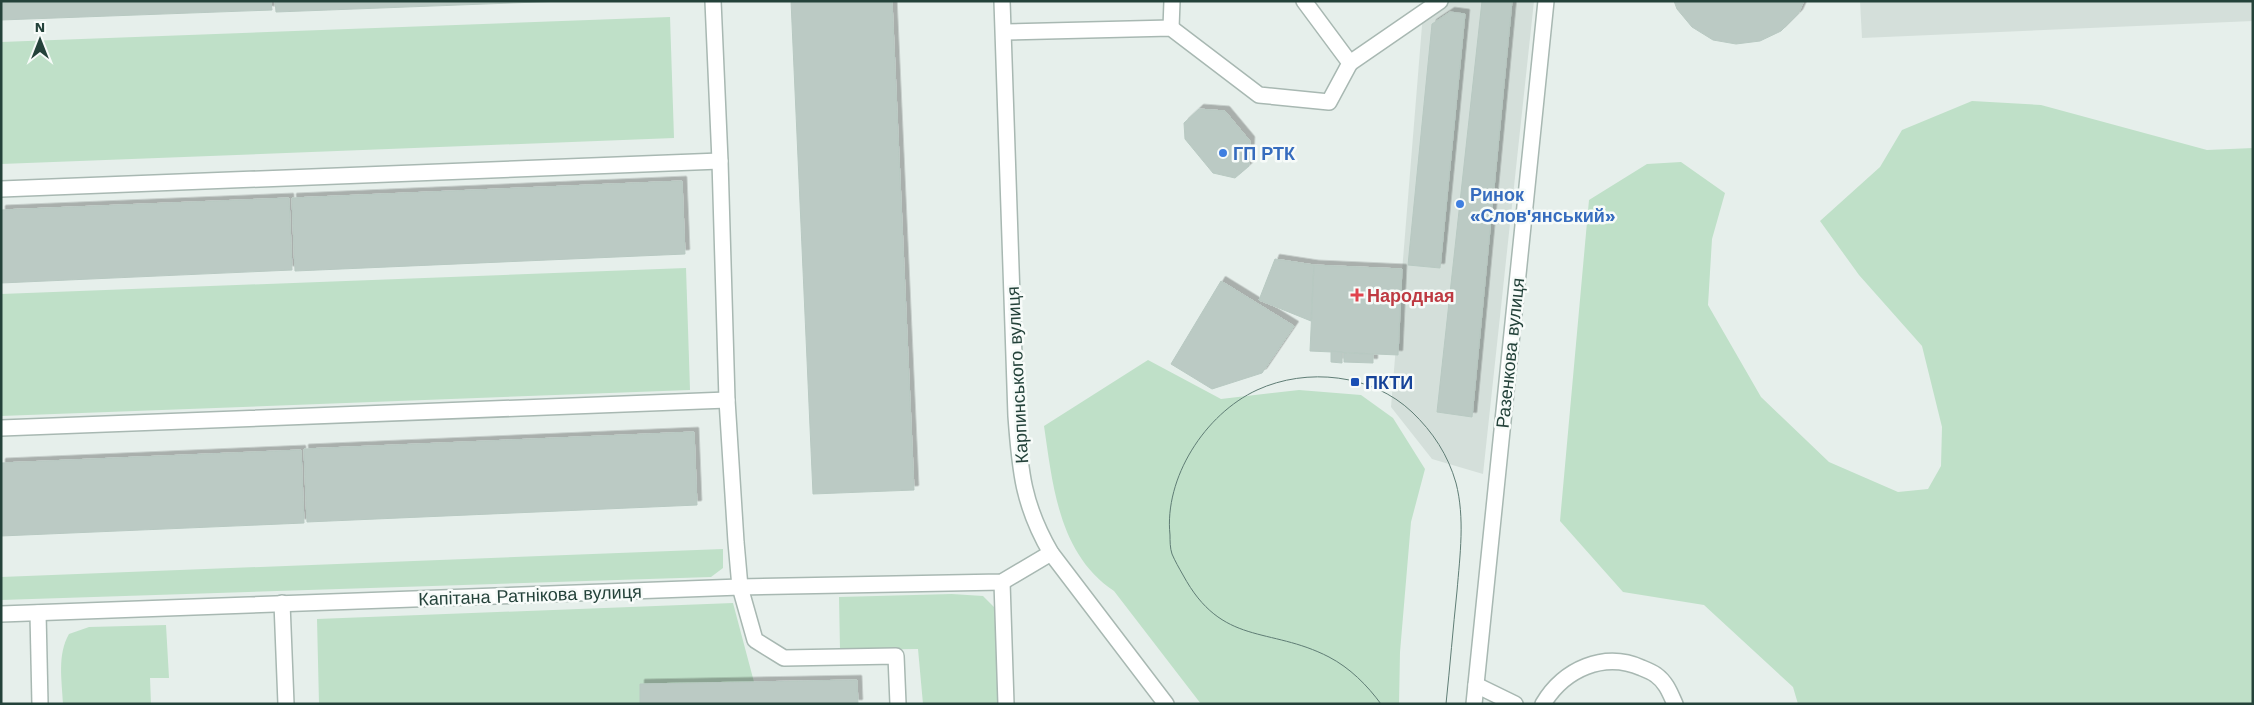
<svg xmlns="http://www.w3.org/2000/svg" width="2254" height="705" font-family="'Work Sans',sans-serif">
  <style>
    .built { fill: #d4dfda }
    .green { fill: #bfe0c8 }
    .building { fill: #bbcac4; stroke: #b8c9c2; filter: url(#shadow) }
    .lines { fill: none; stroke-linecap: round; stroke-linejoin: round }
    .service-casing { stroke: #a8b8b2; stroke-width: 18 }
    .minor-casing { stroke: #a8b8b2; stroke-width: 18 }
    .tertiary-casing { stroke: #a8b8b2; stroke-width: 18 }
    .service { stroke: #fff; stroke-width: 15 }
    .minor { stroke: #fff; stroke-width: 15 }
    .tertiary { stroke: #fff; stroke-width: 15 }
    .tram { stroke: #5f7d75; stroke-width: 1 }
    .shop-dot { fill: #3f7fe0; stroke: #f7fbf9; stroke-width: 2 }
    .health-dot { fill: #e0444e; stroke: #f7fbf9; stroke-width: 2 }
    .transit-dot { fill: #1a4fb4; stroke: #f7fbf9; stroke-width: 2 }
    .labels { text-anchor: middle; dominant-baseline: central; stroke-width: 5; stroke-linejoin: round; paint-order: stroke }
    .shop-label { font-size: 18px; font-weight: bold; fill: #366cbe; stroke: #f7fbf9; text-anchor: start }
    .health-label { font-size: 18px; font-weight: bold; fill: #be3a42; stroke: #f7fbf9; text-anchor: start }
    .street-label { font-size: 18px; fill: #24423a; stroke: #f7fbf9 }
    .transit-label { font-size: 18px; font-weight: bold; fill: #164399; stroke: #f7fbf9; text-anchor: start }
  </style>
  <defs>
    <filter id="shadow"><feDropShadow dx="4.5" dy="-4.5" stdDeviation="0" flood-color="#0004"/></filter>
  </defs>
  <rect width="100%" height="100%" fill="#e6efeb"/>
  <!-- built -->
  <g class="built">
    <polygon points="1424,1 1534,1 1483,474 1432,459 1391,407"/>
    <polygon points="1860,1 2253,1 2253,21 1862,38"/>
  </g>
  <!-- green -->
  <g class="green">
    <polygon points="670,17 674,138 1,164 1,42"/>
    <polygon points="1972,101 2041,105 2207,150 2253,148 2253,704 1798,704 1793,687 1704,605 1623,592 1560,521 1589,200 1647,164 1681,162 1725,193 1712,239 1708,305 1761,397 1829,462 1898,492 1928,489 1941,466 1942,427 1922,346 1859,275 1820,221 1880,167 1902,130"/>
    <polygon points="686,268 690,390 1,416 1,294"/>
    <path d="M 1148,360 L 1221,399 L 1299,390 L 1361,395 L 1393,418 L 1425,469 L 1411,522 L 1400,652 L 1399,704 L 1201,704 L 1114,591 C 1059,554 1053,487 1044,426 Z"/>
    <polygon points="723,549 723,568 711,577 1,600 1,577"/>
    <polygon points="952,594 983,596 996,609 1000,704 923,704 918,649 840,650 839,597"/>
    <polygon points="733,603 754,682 640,684 640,704 319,704 317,619"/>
    <path d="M 166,625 L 169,678 L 150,678 L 151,704 L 63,704 C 62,680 57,655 69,634 L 89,627 Z"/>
  </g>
  <!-- building -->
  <g class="building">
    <polygon points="1,1 271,1 272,10 1,20"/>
    <polygon points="275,1 564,1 276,12"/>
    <polygon points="791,1 892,1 914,490 813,494"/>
    <polygon points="1482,1 1512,1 1472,417 1437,412"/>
    <polygon points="1674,1 1804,1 1798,14 1781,31 1760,41 1736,44 1713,40 1692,27 1677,9"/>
    <polygon points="1450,12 1465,14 1440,268 1408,265 1432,24"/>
    <polygon points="1199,109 1225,111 1250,141 1249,166 1235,178 1213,173 1185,139 1184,123"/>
    <polygon points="682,181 685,254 295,271 292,198"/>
    <polygon points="289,198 292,270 1,283 1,210"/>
    <polygon points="1275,259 1314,265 1311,321 1259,300"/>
    <polygon points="1314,265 1402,269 1398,355 1310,351"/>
    <polygon points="1221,281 1294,326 1262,373 1212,389 1171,364"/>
    <polygon points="1331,351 1342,352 1342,363 1331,362"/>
    <polygon points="1344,353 1373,354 1373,363 1344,362"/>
    <polygon points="694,432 697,505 307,522 304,449"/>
    <polygon points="301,450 304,523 1,536 1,463"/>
    <polygon points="857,680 858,704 640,704 640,684"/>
  </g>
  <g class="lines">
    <defs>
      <g id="service">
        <polyline points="713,1 720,161 727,400 736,542 740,587 755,640 784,658 896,656 898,704"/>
        <polyline points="1171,28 1172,1"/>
        <polyline points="1004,32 1171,28 1259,95 1329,102 1350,63 1304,1"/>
        <polyline points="1350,63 1440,1"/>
        <polyline points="1,189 720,161"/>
        <polyline points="1,428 727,400"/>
        <polyline points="282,603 286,704"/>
        <polyline points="1476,685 1515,704"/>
        <path d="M 1543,704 C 1564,669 1604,651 1642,668 C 1647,670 1652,672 1656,675 C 1666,682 1670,693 1675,704"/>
      </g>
      <g id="minor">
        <polyline points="1002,582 1006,704"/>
        <polyline points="38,613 40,704"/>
        <polyline points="1,614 740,587 1002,582 1051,553"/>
      </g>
      <g id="tertiary">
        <path d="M 1002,1 L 1016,416 C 1020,471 1023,505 1051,553 L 1166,704"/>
        <polyline points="1474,704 1546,1"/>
      </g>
    </defs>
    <!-- service casing -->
    <use href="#service" class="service-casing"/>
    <!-- minor casing -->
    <use href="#minor" class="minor-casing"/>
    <!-- tertiary casing -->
    <use href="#tertiary" class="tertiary-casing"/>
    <!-- service -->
    <use href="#service" class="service"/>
    <!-- minor -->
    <use href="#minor" class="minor"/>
    <!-- tertiary -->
    <use href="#tertiary" class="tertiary"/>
    <!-- tram -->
    <path class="tram" d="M 1381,704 C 1367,685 1350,668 1329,657 C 1269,626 1222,647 1183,575 C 1179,568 1175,561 1172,554 C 1170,548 1170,541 1170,535 C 1164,478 1205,414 1257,390 C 1307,367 1372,374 1412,412 C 1433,432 1448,455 1456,483 C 1465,518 1460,555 1457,591 C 1453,629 1450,666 1446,704"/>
  </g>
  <!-- markers -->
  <g class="shop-dot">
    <circle cx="1223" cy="153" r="5"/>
    <circle cx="1460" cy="204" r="5"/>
  </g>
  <path class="health-dot" d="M1354.5 287.5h5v5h5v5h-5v5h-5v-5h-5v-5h5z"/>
  <rect class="transit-dot" x="1350" y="377" width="10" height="10" rx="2.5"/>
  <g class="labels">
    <!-- shop labels -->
    <g class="shop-label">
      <text x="1233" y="153">ГП РТК</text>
      <text x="1470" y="194">Ринок<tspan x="1470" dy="21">«Слов'янський»</tspan></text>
    </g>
    <!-- health labels -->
    <g class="health-label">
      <text x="1367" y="295">Народная</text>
    </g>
    <!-- street labels -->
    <g class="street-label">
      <text transform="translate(1510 353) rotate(-84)">Разенкова вулиця</text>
      <text transform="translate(1017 375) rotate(-93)">Карпинського вулиця</text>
      <text transform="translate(530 595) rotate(-2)">Капітана Ратнікова вулиця</text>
    </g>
    <!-- transit labels -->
    <g class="transit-label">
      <text x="1365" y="382">ПКТИ</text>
    </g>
  </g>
  <!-- border -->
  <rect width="2254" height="705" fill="none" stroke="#24423a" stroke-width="5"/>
  <!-- north arrow -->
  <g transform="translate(40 40)" stroke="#f7fbf9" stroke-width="4" paint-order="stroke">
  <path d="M0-4L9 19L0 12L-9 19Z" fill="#24423a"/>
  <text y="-8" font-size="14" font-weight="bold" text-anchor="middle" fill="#24423a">N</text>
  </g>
</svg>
